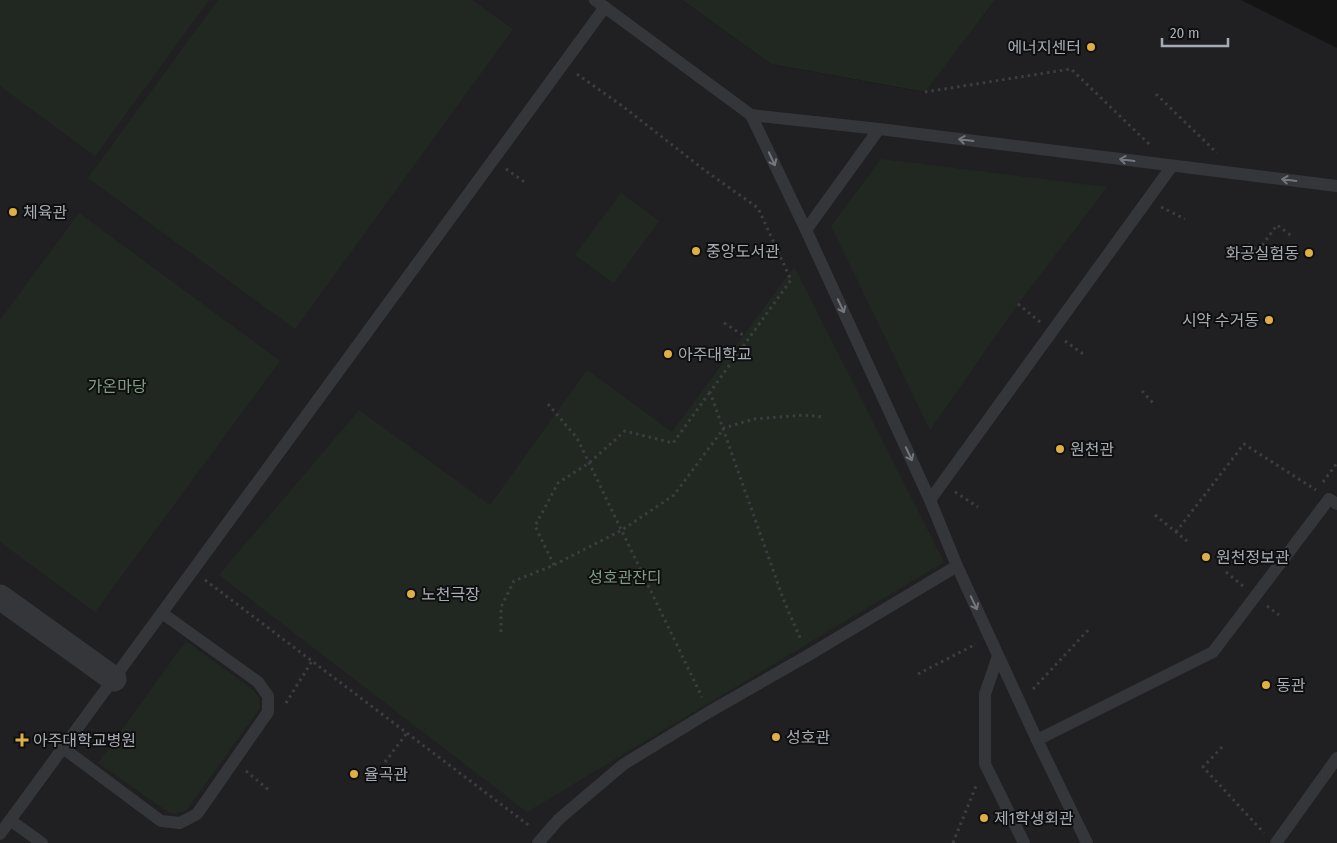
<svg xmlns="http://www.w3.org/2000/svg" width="1337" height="843" font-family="'Fira Sans Condensed','Noto Sans KR',sans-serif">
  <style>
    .built { fill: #202022 }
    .green { fill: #212822 }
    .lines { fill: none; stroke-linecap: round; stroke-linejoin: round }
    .path { stroke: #3c3d41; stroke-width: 3; stroke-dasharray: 2.5 4; stroke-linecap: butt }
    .lane { stroke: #35363a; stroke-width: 12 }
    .street { stroke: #35363a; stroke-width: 25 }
    .oneway { stroke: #74767d }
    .poi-dot { fill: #ddaf45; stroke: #0f0f10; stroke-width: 2 }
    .labels { text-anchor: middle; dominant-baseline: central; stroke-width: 4; stroke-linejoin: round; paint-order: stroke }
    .poi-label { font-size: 16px; fill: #a7abb4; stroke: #0f0f10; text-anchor: start }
    .park-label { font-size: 16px; fill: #809d83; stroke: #0f0f10 }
  </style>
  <rect width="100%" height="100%" fill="#141415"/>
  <!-- built -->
  <polygon class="built" points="0,0 682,0 771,64 924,92 995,0 1241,0 1337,48 1337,843 0,843"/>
  <!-- green -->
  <g class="green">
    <polygon points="0,0 209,0 95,156 0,86"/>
    <polygon points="218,0 472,0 513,29 295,329 88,178"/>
    <polygon points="682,0 995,0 925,92 771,64"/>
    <polygon points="881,159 1107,187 1018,304 930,430 831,226"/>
    <polygon points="621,193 659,221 614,283 575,255"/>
    <polygon points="79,213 280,361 95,612 0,542 0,320"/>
    <polygon points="794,267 944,562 527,812 219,575 359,410 490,505 587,370 672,432"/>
    <polygon points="186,641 254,691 259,698 260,708 186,811 176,814 168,812 98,763"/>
  </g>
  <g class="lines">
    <!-- path -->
    <g class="path">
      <polyline points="577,74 625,108 703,169 758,208 791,280 710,392 784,601 801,640"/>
      <polyline points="925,92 1071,69 1149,144"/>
      <polyline points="1156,94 1217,153"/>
      <polyline points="506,169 526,183"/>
      <polyline points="1161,207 1185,219"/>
      <polyline points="1248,244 1258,251 1277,225 1293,237"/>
      <polyline points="1018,304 1040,322"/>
      <polyline points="724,323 743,335"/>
      <polyline points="1065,341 1086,356"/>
      <polyline points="1142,391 1153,403"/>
      <polyline points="548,404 577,438 702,697"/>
      <polyline points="1323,482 1337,463"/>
      <polyline points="955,492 978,507"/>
      <polyline points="1155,515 1187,541"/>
      <polyline points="1176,532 1244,444 1316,490"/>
      <polyline points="554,565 535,526 558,483 589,463 625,431 673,443 710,392"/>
      <polyline points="1226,572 1243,586"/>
      <polyline points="205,580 531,827"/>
      <polyline points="1267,606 1279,615"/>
      <polyline points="501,632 501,607 514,581 554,565 622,530 674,495 724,428 754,419 804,415 823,417"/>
      <polyline points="918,674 976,644"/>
      <polyline points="1033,689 1090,628"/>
      <polyline points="286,703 312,661"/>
      <polyline points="1222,747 1203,767 1264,833"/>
      <polyline points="385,762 407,733"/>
      <polyline points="246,771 270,791"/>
      <polyline points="953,843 976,786"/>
    </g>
    <!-- lane -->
    <g class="lane">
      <polyline points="595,0 751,115 806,230 930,500 957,566 1037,740 1087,843"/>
      <polyline points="751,115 879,129 1337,186"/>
      <polyline points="806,230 879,129"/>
      <polyline points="930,500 1172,166"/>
      <polyline points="998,656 985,694 985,764 1024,843"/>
      <polyline points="1037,740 1213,652 1329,499 1337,504"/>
      <polyline points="63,748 161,821 180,823 197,814 268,712 268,696 258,682 162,613"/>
      <polyline points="10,820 42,843"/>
      <polyline points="0,834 605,7"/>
      <polyline points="538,843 559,819 624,764 709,712 807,656 957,566"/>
      <polyline points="1276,843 1337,758"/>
    </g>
    <!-- street -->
    <polyline class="street" points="0,597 114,679"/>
  </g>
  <!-- one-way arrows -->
  <defs><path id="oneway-shaft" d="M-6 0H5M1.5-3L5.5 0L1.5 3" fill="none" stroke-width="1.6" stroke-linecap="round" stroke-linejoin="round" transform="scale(1.25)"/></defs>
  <g class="oneway">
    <use href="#oneway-shaft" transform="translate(966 140) rotate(-173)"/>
    <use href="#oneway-shaft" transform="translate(772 159) rotate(65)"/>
    <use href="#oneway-shaft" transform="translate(1127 160) rotate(-173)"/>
    <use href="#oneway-shaft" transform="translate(1289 180) rotate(-173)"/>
    <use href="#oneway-shaft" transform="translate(841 306) rotate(65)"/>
    <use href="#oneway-shaft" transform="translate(909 454) rotate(65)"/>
    <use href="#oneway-shaft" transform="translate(974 603) rotate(65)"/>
  </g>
  <!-- markers -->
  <g class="poi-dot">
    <circle cx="1091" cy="47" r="5"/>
    <circle cx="13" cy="212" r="5"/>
    <circle cx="696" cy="251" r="5"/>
    <circle cx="1309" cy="253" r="5"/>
    <circle cx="1269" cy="320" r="5"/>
    <circle cx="668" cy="354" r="5"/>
    <circle cx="1060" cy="449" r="5"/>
    <circle cx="1206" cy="557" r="5"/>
    <circle cx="411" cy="594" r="5"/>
    <circle cx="1266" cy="685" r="5"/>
    <circle cx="776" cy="737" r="5"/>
    <path d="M19.5 732.5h5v5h5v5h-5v5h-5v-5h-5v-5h5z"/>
    <circle cx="354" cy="774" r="5"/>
    <circle cx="984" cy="818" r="5"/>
  </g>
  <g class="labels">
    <!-- poi labels -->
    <g class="poi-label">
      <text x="1081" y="47" text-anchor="end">에너지센터</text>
      <text x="23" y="212">체육관</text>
      <text x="706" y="251">중앙도서관</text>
      <text x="1299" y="253" text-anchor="end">화공실험동</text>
      <text x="1259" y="320" text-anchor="end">시약 수거동</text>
      <text x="678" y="354">아주대학교</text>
      <text x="1070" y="449">원천관</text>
      <text x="1216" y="557">원천정보관</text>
      <text x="421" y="594">노천극장</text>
      <text x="1276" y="685">동관</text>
      <text x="786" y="737">성호관</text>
      <text x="33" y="740">아주대학교병원</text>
      <text x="364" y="774">율곡관</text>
      <text x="994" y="818">제1학생회관</text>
    </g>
    <!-- park labels -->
    <g class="park-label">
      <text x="117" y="386">가온마당</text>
      <text x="625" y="577">성호관잔디</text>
    </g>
  </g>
  <!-- scale -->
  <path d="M1162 38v8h66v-8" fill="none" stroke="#a7abb4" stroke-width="2.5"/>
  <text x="1170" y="38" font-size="15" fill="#a7abb4" stroke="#0f0f10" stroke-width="4" paint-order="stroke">20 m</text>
</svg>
